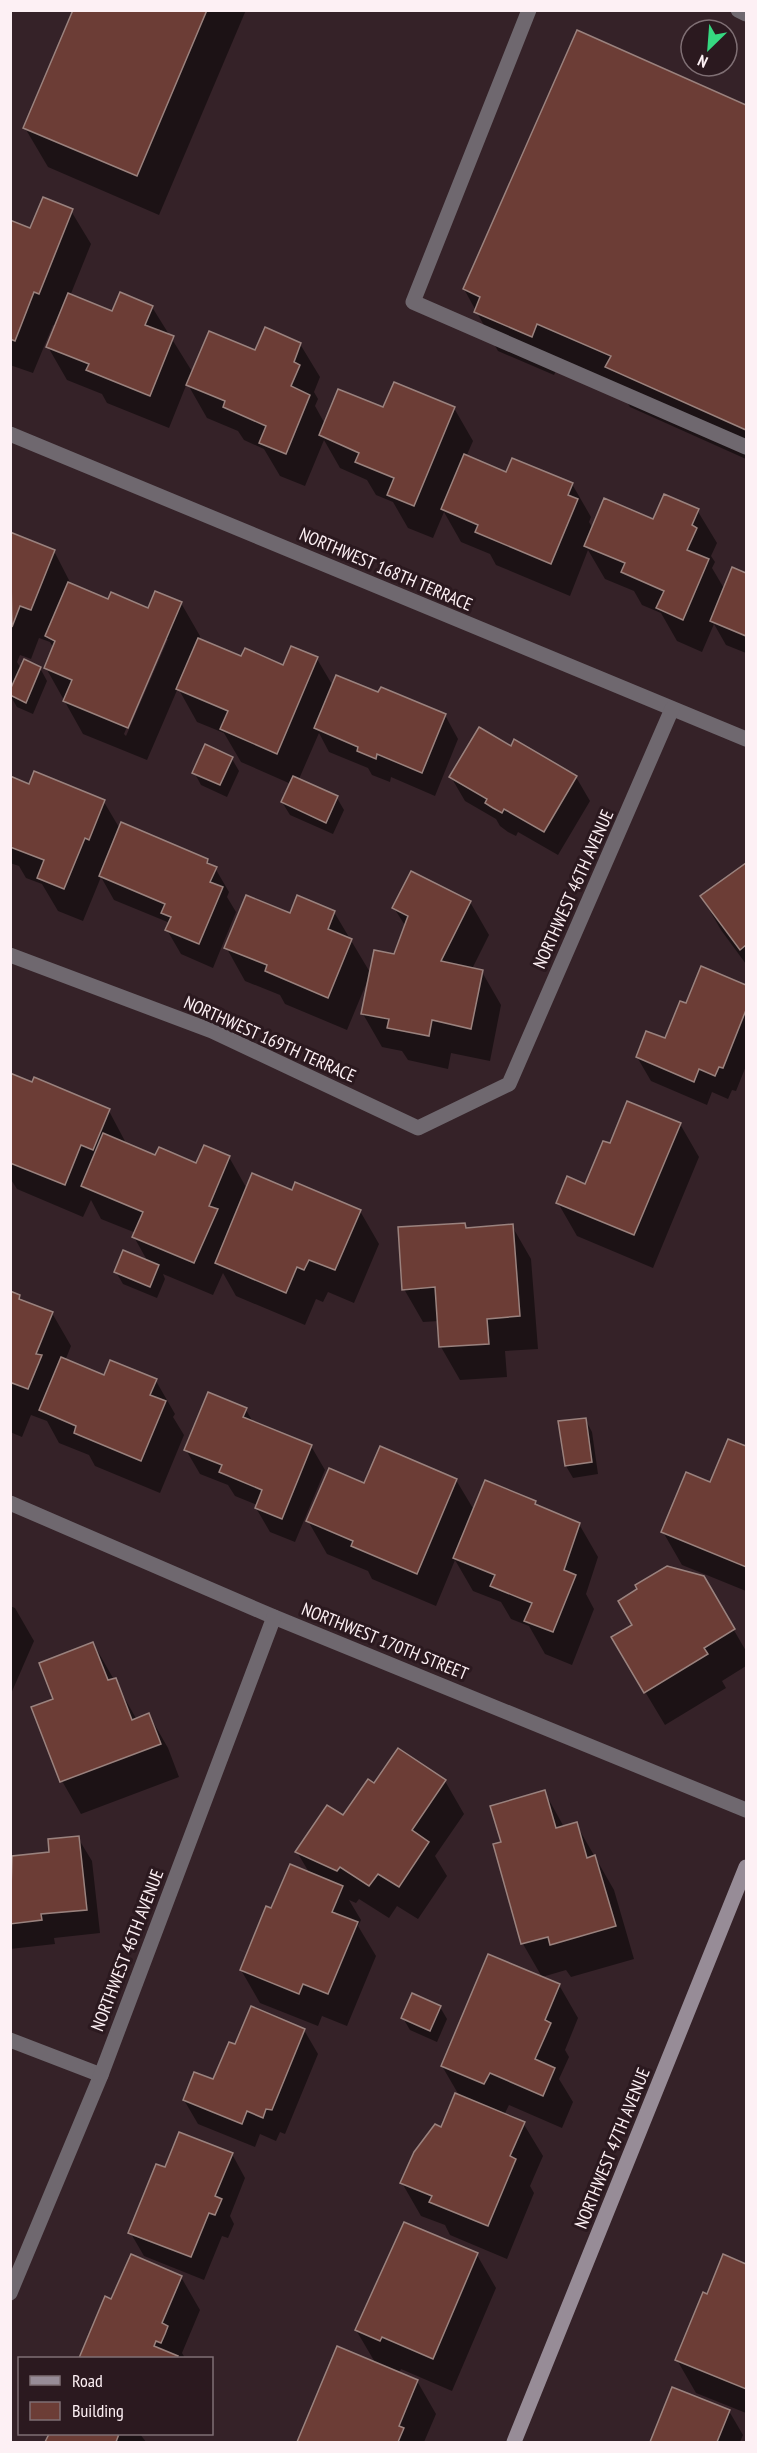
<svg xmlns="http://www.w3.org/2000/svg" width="757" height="2453" font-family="'PT Sans Narrow',sans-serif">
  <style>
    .shadow { fill: #0007; fill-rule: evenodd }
    .building { fill: #6c3d36; stroke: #9a827e; stroke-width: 1.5 }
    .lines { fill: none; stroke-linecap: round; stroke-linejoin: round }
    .lane { stroke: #6f686f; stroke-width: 15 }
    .street { stroke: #6f686f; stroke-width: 15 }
    .secondary { stroke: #978c97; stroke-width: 15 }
    .labels { text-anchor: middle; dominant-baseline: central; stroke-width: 6; stroke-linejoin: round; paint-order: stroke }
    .street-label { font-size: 18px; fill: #fdf0f4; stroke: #2b191f }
  </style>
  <rect width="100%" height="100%" fill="#352228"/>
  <!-- shadow -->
  <g class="shadow">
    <polygon points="75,10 246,10 159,215 48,167 25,128"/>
    <polygon points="577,32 746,107 746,459 630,407 619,388 560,362 554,375 498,351 464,289"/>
    <polygon points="71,211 91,244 70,296 113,313 152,307 193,373 256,352 300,344 320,377 314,392 318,399 315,406 325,424 384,409 454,408 473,441 466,457 507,474 572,484 591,517 589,522 593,529 654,521 697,510 717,543 711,556 715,562 712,568 725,590 733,569 746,575 746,653 726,645 714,624 702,652 677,641 661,613 642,605 634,591 605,579 588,550 570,596 496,565 490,554 461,542 444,512 433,538 408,528 393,502 376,495 367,480 340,468 324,440 305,486 280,476 264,449 244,440 238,431 207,418 187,383 169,428 107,403 102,394 67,380 48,347 56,326 53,325 33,373 10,365 10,221 31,230"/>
    <path d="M 10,533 L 54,551 L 72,586 L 108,601 L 149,609 L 181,603 L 200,636 L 199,640 L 242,658 L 284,667 L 317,659 L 333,686 L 379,694 L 445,715 L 458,739 L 435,796 L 391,777 L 390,782 L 372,775 L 368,768 L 329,752 L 319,733 L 299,779 L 337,798 L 344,810 L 333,834 L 290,815 L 282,802 L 291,784 L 241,762 L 224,733 L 197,722 L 178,688 L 147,760 L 83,734 L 46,668 L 54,649 L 50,642 L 39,638 L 31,659 L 20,655 L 17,662 L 21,669 L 40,668 L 47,681 L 33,714 L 17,707 L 10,695 ZM 164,639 L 168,639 L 126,736 L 124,734 Z"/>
    <polygon points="511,748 576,777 590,801 558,855 518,832 516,836 508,832 500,826 496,819 465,801 451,777"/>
    <polygon points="232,759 239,771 227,797 201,785 194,772"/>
    <polygon points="10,778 29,786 104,802 120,829 207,860 211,866 215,868 229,892 227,897 236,912 213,968 181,954 167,930 170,923 114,900 101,877 83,921 58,911 42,884 26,878 19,866 10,863"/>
    <polygon points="746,864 746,964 721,930 702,897"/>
    <polygon points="470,902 489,935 472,969 482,972 501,1005 490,1061 451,1053 448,1069 408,1060 402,1051 382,1047 363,1014 369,977 347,1030 285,1004 280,995 245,981 226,947 291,915 334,912 371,974 395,955 406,927 394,908"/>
    <polygon points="702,968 746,987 746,1066 736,1091 732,1090 728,1099 712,1092 707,1105 651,1081 637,1057 665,1040 687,1005"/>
    <polygon points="10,1075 109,1111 127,1145 155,1157 197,1165 229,1157 247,1189 293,1192 360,1211 379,1244 354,1303 328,1292 323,1302 316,1299 305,1325 236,1296 223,1273 213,1295 163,1274 165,1279 157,1298 123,1284 116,1272 148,1262 134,1237 136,1233 101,1219 91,1200 83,1217 17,1189 10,1178"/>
    <polygon points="680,1124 699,1157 653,1268 577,1236 558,1203 586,1186 611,1145"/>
    <polygon points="464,1224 467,1229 512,1226 531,1259 538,1349 505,1351 507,1377 460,1380 441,1347 439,1321 423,1322 404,1289"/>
    <polygon points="10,1292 19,1296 23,1302 52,1313 71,1346 65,1361 104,1377 156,1381 175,1414 173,1417 184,1435 160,1493 95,1466 89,1455 59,1443 47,1421 31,1415 22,1437 10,1432"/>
    <polygon points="246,1410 253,1422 311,1446 325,1470 295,1542 270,1532 256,1508 257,1505 235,1496 228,1485 200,1474 186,1450"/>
    <polygon points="585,1419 592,1432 598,1474 573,1478 566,1466"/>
    <polygon points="729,1441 746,1448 746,1591 682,1565 663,1532 711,1484"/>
    <polygon points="456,1480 474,1510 535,1502 538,1507 579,1524 598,1557 586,1594 594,1609 572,1665 545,1654 529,1626 511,1619 501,1602 473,1591 455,1560 436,1606 372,1579 368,1571 327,1554 308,1521 365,1485"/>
    <polygon points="703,1577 746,1651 746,1666 722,1681 726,1688 665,1725 632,1670"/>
    <polygon points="10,1606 15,1608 34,1641 10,1696"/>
    <polygon points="93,1643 137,1720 149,1715 168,1748 179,1777 81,1814 62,1781 55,1699"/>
    <polygon points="398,1750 445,1781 464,1814 435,1856 447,1876 418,1919 397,1906 389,1918 359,1899 356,1903 349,1900 361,1920 358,1926 376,1956 347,2026 322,2016 318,2026 260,2003 241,1970 272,1910 310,1874 297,1852 343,1817 374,1785"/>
    <polygon points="544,1791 564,1827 576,1824 614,1890 634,1959 571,1977 566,1970 542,1977 523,1944 494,1845 502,1843"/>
    <polygon points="78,1838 92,1861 100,1933 54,1938 55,1944 10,1949 10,1862 51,1853"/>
    <polygon points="559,1985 578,2018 565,2050 569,2057 559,2079 573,2102 562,2128 509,2105 504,2115 523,2123 543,2156 530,2186 534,2193 507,2259 450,2235 445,2225 421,2216 402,2183 442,2129 460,2097 442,2066"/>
    <polygon points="440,2007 447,2019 437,2042 410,2030 403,2018"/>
    <polygon points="304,2030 318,2054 285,2134 280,2132 276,2141 260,2134 255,2147 198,2124 184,2100 214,2081 236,2046"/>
    <polygon points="232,2154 245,2178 230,2216 234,2224 228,2238 222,2236 204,2280 144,2256 130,2232 166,2169"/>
    <polygon points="477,2255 496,2288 452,2391 401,2369 399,2373 417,2381 436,2414 424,2442 298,2442 338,2348 376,2364 356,2330"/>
    <polygon points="723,2256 746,2265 746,2413 696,2393 677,2360 707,2296"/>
    <polygon points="181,2277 200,2310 182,2353 185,2358 81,2358 112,2301"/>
    <polygon points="673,2389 729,2411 743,2435 740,2442 651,2442"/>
    <polygon points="51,2434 140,2434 146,2442 47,2442"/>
  </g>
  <!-- building -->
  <g class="building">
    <polygon points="73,10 207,10 137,176 23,128"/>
    <polygon points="577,30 746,105 746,430 605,367 611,356 537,324 532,337 474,312 480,297 463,289"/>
    <polygon points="43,197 73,209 39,294 34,292 15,341 10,339 10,220 30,228"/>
    <polygon points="120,292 153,306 145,325 174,336 150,396 86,370 89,364 46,347 68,293 112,311"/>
    <polygon points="265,327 301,343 294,362 300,365 291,386 310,395 286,454 259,443 266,426 223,407 225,401 186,385 209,331 255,350"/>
    <polygon points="394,382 455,407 414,506 387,495 394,478 355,462 359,453 319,435 338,389 383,407"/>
    <polygon points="464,454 506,472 512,458 573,483 568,495 578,499 551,564 475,532 478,525 441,509"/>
    <polygon points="664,494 699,509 692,525 697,528 687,550 709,559 683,620 656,608 664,591 621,572 625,563 584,546 604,498 653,519"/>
    <polygon points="10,532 55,550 31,610 20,606 12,627"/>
    <polygon points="732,567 746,573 746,636 710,621"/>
    <polygon points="68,582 108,599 111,592 148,608 155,591 182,602 128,728 63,701 72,680 44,668 55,641 45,636"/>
    <polygon points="198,638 241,656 245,648 283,665 291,646 318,657 277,754 220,729 228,711 176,689"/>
    <polygon points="24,659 41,667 26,703 10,695 10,690"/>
    <polygon points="336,675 378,692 381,687 446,714 422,773 377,754 376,759 357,751 358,747 314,728"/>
    <polygon points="479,727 511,746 514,739 577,776 544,832 504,809 502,813 493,808 485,803 487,799 449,777"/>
    <polygon points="205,744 233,757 220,785 192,773"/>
    <polygon points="34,771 105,800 89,840 85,838 64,889 37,878 44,860 10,847 10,776 29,784"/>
    <polygon points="293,776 338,796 326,823 281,802"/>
    <polygon points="121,822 208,859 207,863 217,867 210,882 223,887 199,944 165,930 171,917 161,913 165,904 99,876"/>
    <polygon points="746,863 746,945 740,950 700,896"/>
    <polygon points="411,871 471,901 441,961 483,970 471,1029 432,1020 429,1036 387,1028 389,1019 361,1014 374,950 394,954 408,916 392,908"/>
    <polygon points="246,895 290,913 297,895 335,911 328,929 352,939 328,998 265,971 267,965 224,948"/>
    <polygon points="701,966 746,985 746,1010 723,1068 719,1067 715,1076 699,1069 694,1082 636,1057 646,1031 665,1038 680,1001 686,1003"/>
    <polygon points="10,1073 32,1082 34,1077 110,1109 93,1150 81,1145 65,1185 10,1163"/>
    <polygon points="627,1101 681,1123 634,1235 556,1203 567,1176 585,1184 603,1141 610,1143"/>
    <polygon points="103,1133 155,1155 159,1147 196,1163 204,1145 230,1156 209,1206 218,1209 194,1263 132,1237 143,1212 81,1186"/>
    <polygon points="252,1173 292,1190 295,1182 361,1210 335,1270 309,1260 304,1270 297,1267 286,1293 215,1263"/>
    <polygon points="465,1223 466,1228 513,1224 520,1316 487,1319 489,1344 439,1347 435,1287 402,1290 398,1227"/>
    <polygon points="123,1250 159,1265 150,1287 114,1272"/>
    <polygon points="10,1291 20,1295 19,1299 53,1312 36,1354 42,1355 28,1389 12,1383 10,1387"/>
    <polygon points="61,1357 104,1375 110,1360 157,1379 150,1395 166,1401 141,1461 74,1433 76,1426 39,1410"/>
    <polygon points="208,1392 247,1408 243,1417 312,1445 282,1519 255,1508 262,1490 219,1472 222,1465 184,1450"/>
    <polygon points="586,1418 592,1462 565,1466 558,1421"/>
    <polygon points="728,1439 746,1446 746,1567 661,1532 686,1472 710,1482"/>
    <polygon points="380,1446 457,1479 417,1574 351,1546 353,1541 306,1521 329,1468 364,1483"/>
    <polygon points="485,1480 536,1501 535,1504 580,1523 564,1570 576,1575 553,1632 524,1621 532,1603 490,1586 495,1575 453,1558"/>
    <polygon points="667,1566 704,1576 735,1629 704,1648 708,1654 644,1693 611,1637 632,1625 618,1601 637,1589 635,1585"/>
    <polygon points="93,1642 108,1680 116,1678 132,1720 149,1713 161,1744 60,1782 31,1707 53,1699 39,1663"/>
    <polygon points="398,1748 446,1780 412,1830 429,1842 399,1887 378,1874 369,1886 340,1867 337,1871 295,1852 327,1805 343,1815 368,1779 374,1783"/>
    <polygon points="545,1790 556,1828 577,1822 587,1858 595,1855 616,1926 550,1945 548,1937 521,1944 493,1844 501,1842 490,1806"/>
    <polygon points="79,1836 87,1910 41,1914 42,1920 10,1924 12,1856 49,1852 48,1839"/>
    <polygon points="290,1864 343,1886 332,1912 358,1922 328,1994 303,1984 299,1994 240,1970 266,1906 271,1908"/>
    <polygon points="488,1954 560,1984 545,2020 551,2023 535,2059 555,2068 543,2096 490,2073 484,2084 441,2066"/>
    <polygon points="412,1993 441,2006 430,2031 401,2018"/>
    <polygon points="251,2006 305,2029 272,2110 266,2109 263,2118 247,2111 242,2124 183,2100 194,2072 213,2079 229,2042 235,2044"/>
    <polygon points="455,2093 525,2122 510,2156 516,2159 488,2226 429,2202 432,2196 400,2183 414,2152 435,2124 441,2127"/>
    <polygon points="179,2132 233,2153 215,2196 222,2199 215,2215 209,2213 191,2257 128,2233 156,2164 165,2167"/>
    <polygon points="404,2222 478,2253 433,2359 382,2337 380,2341 355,2330"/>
    <polygon points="131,2254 182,2276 162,2323 168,2326 165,2334 161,2343 156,2341 154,2346 178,2356 177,2358 79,2358 105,2296 111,2299"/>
    <polygon points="723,2254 746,2264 746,2389 675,2360 703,2292 707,2294"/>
    <polygon points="337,2346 418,2380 399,2426 404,2428 398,2442 297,2442"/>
    <polygon points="672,2387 730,2410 717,2442 650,2442"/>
    <polygon points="49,2434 119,2434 116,2442 45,2442"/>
  </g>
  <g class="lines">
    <!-- lane -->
    <g class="lane">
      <polyline points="529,10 413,302 746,447"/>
      <polyline points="738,10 746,14"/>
    </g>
    <!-- street -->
    <g class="street">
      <polyline points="10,434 746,739"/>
      <polyline points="10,955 212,1031 418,1128 509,1084 672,709"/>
      <polyline points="10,1503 274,1617 746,1810"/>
      <polyline points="10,2040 101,2075"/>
      <polyline points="10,2293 101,2075 274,1617"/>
    </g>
    <!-- secondary -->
    <polyline class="secondary" points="514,2442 746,1867"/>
  </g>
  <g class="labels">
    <!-- street labels -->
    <g class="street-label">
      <text transform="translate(386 569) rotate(23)">NORTHWEST 168TH TERRACE</text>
      <text transform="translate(573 889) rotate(-66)">NORTHWEST 46TH AVENUE</text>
      <text transform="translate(270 1039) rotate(24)">NORTHWEST 169TH TERRACE</text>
      <text transform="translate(385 1641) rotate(22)">NORTHWEST 170TH STREET</text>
      <text transform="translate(127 1950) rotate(-69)">NORTHWEST 46TH AVENUE</text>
      <text transform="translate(612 2148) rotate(-68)">NORTHWEST 47TH AVENUE</text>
    </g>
  </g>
  <!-- border -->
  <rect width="757" height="2453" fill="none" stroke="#fdf0f4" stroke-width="24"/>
  <!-- legend -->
  <rect x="18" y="2357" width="195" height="78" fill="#2b191f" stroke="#7f6f74" stroke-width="1.5"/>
  <rect x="30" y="2376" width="30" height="9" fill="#978c97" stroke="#7f6f74" stroke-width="1.5"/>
  <text x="72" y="2387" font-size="18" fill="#fdf0f4">Road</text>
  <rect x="30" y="2402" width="30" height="18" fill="#6c3d36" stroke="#7f6f74" stroke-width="1.5"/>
  <text x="72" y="2417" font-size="18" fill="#fdf0f4">Building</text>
  <!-- north arrow -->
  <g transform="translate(709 48) rotate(205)"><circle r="28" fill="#2b191f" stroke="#7f6f74" stroke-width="1.5"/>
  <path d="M0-4.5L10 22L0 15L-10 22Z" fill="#36d881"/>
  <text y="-9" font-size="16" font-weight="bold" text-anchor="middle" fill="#fdf0f4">N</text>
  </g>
</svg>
